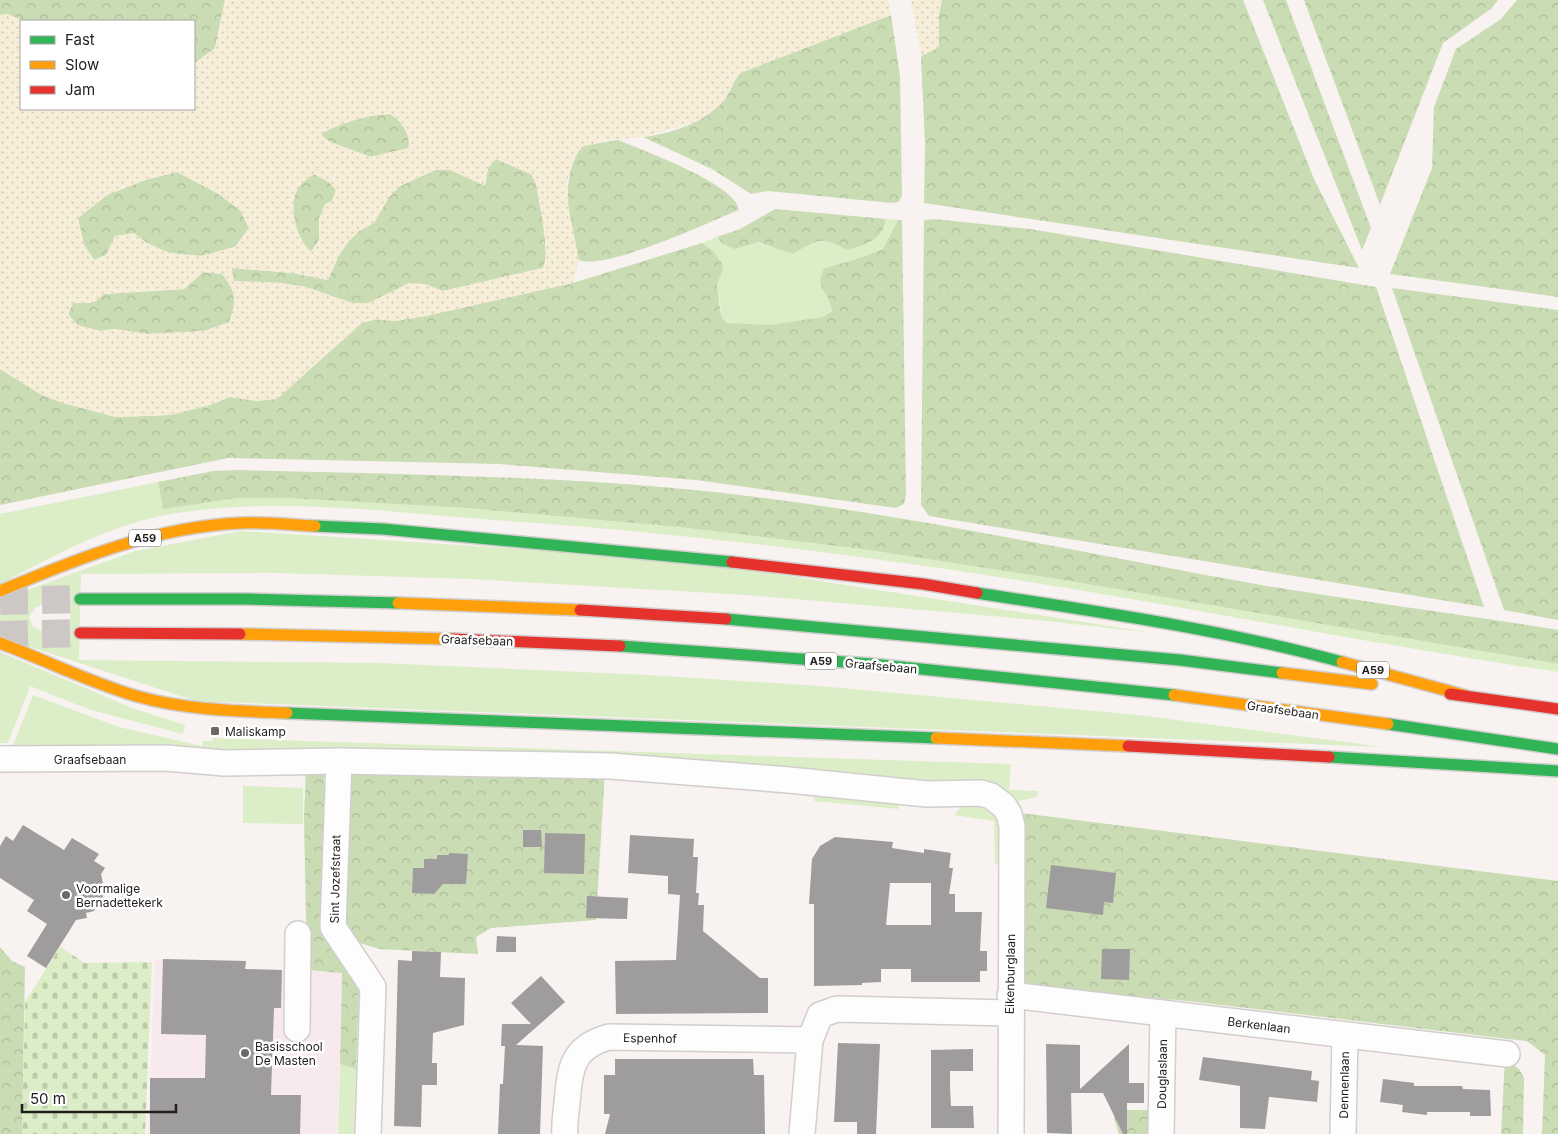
<svg xmlns="http://www.w3.org/2000/svg" width="1558" height="1134" font-family="Inter,sans-serif">
  <style>
    .education { fill: #f8e9ef }
    .green { fill: #dceec7; fill-rule: evenodd }
    .forest { fill: url(#forest-crowns) }
    .sand { fill: url(#sand-dots); fill-rule: evenodd }
    .cemetery { fill: url(#cemetery-stones) }
    .building { fill: #9f9c9d; fill-rule: evenodd }
    .lines { fill: none; stroke-linecap: round; stroke-linejoin: round }
    .highway-tunnel { stroke: #cdc7c5; stroke-width: 28; stroke-dasharray: 28 14; stroke-linecap: butt }
    .street-casing { stroke: #d2cecc; stroke-width: 28 }
    .fast-casing { stroke: #d0cdcc; stroke-width: 14 }
    .slow-casing { stroke: #d0cdcc; stroke-width: 14 }
    .jam-casing { stroke: #d0cdcc; stroke-width: 14 }
    .street { stroke: #fefdfd; stroke-width: 25 }
    .fast { stroke: #30b455; stroke-width: 11 }
    .slow { stroke: #ff9f0a; stroke-width: 11 }
    .jam { stroke: #e5322d; stroke-width: 11 }
    .poi-dot { fill: #6c6866; stroke: #fff; stroke-width: 2 }
    .labels { text-anchor: middle; dominant-baseline: central; stroke-width: 5; stroke-linejoin: round; paint-order: stroke }
    .shield { fill: #fff; stroke: #63615f; stroke-width: 1 }
    .shield-label { font-size: 11px; font-weight: bold; fill: #201d1b }
    .street-label { font-size: 12px; fill: #201d1b; stroke: #fff }
    .poi-label { font-size: 12px; fill: #201d1b; stroke: #fff; text-anchor: start }
  </style>
  <defs>
    <pattern id="forest-crowns" width="20" height="18" patternUnits="userSpaceOnUse" patternTransform="scale(1.25)"><rect width="20" height="18" fill="#cadcb4"/><path d="M2 6a3 3 0 1 1 6 0M12 15a3 3 0 1 1 6 0" fill="none" stroke="#adbc9a"/></pattern>
    <pattern id="sand-dots" width="8" height="8" patternUnits="userSpaceOnUse" patternTransform="scale(1.25)"><rect width="8" height="8" fill="#f6eed8"/><path d="M2 2h.1M6 6h.1" fill="none" stroke="#d3ccb9" stroke-width="1.8" stroke-linecap="round"/></pattern>
    <pattern id="cemetery-stones" width="16" height="16" patternUnits="userSpaceOnUse" patternTransform="scale(1.25)"><rect width="16" height="16" fill="#dceec7"/><path d="M2 7V4a2 2 0 0 1 4 0v3zM10 15v-3a2 2 0 0 1 4 0v3z" fill="#bcccaa"/></pattern>
  </defs>
  <rect width="100%" height="100%" fill="#f8f2f0"/>
  <!-- education -->
  <polygon class="education" points="155,959 246,961 246,969 342,972 337,1134 148,1134"/>
  <!-- green -->
  <g class="green">
    <path d="M 886,219 L 898,220 L 883,249 L 851,261 L 824,268 C 813,290 830,291 832,311 L 823,317 C 796,321 745,335 722,318 L 717,284 L 723,270 L 712,250 L 702,243 L 717,237 C 733,255 739,244 757,243 C 767,242 782,251 792,254 C 821,239 818,236 848,250 L 886,224 Z"/>
    <path d="M 158,482 L 163,508 L 237,498 L 287,498 L 466,508 L 679,527 L 862,549 L 1051,578 L 1558,664 L 1558,672 C 1356,642 1156,600 953,570 C 801,548 648,530 494,520 C 388,512 266,495 161,516 C 103,528 52,557 0,584 L 0,514 Z"/>
    <path d="M 241,531 L 678,559 L 1154,633 L 1037,620 L 747,595 L 470,579 L 277,573 L 81,574 L 79,660 L 380,663 L 648,675 L 820,686 L 1138,715 L 1384,747 L 196,701 L 0,637 L 0,600 L 135,551 ZM 69,591 L 70,592 L 70,644 L 33,627 L 29,617 L 35,608 Z"/>
    <polygon points="0,652 135,709 185,725 183,734 91,710 30,686 8,743 0,743"/>
    <polygon points="33,695 119,727 202,746 203,741 212,741 213,738 1011,764 1009,790 1038,791 1037,797 1013,802 934,787 12,748"/>
    <polygon points="243,786 303,788 303,824 243,823"/>
    <polygon points="815,793 899,803 899,809 814,801"/>
    <path d="M 965,803 C 1006,807 1000,829 1000,863 L 995,865 L 994,821 L 954,815 Z"/>
    <polygon points="340,1064 356,1069 354,1134 338,1134"/>
  </g>
  <!-- forest -->
  <g class="forest">
    <polygon points="0,0 225,0 215,48 194,64 194,21 24,21 7,14 0,15"/>
    <polygon points="942,0 1243,0 1314,179 1359,268 924,203 925,145 921,56 939,47 939,14"/>
    <polygon points="1263,0 1286,0 1371,228 1362,250"/>
    <polygon points="1304,0 1498,0 1492,8 1443,43 1380,205"/>
    <polygon points="1517,0 1558,0 1558,297 1390,274 1432,168 1434,107 1456,49 1501,19"/>
    <path d="M 891,15 L 900,76 L 902,195 L 899,202 L 892,203 L 768,191 L 751,194 L 712,169 L 643,137 C 671,134 706,122 724,100 C 731,92 733,81 740,73 Z"/>
    <path d="M 390,114 C 400,119 412,136 408,148 L 371,157 L 330,142 L 322,136 L 322,133 C 344,122 366,115 390,114 Z"/>
    <path d="M 618,140 C 642,150 736,184 739,210 C 709,222 605,271 579,260 C 570,224 558,179 582,146 Z"/>
    <path d="M 496,159 L 531,174 L 536,183 C 539,203 551,251 543,268 L 443,291 L 424,284 L 368,303 L 352,303 L 306,287 L 281,283 L 234,281 L 231,268 L 293,273 L 328,280 L 339,255 L 349,241 L 359,231 L 374,223 L 389,197 L 400,186 L 435,170 L 450,170 L 485,185 L 488,168 Z"/>
    <polygon points="177,172 217,193 240,210 249,228 235,247 201,256 169,253 147,243 134,233 106,255 94,260 84,245 78,218 107,195 145,180"/>
    <path d="M 314,174 L 329,182 L 336,190 L 332,201 L 325,204 L 319,219 L 319,240 L 311,252 C 297,239 288,209 297,190 C 300,183 308,178 314,174 Z"/>
    <path d="M 775,209 L 886,219 C 883,240 866,244 848,250 C 818,236 821,239 792,254 L 759,242 L 734,249 L 723,244 L 717,237 L 740,229 Z"/>
    <polygon points="934,219 1030,229 1376,287 1484,607 929,516 921,505 924,220"/>
    <path d="M 898,220 L 902,220 L 906,494 L 904,504 L 896,508 L 696,480 L 499,464 L 228,458 L 0,505 L 0,369 L 42,395 L 63,403 L 116,417 L 170,415 L 210,405 L 230,397 L 258,401 L 362,323 L 380,318 L 395,321 L 573,283 L 702,243 L 712,250 L 721,262 L 723,270 L 717,284 L 720,310 L 722,318 L 728,323 L 771,325 L 823,317 L 832,311 C 830,291 813,290 824,268 L 851,261 L 883,249 Z"/>
    <path d="M 203,272 L 222,274 C 236,291 237,300 230,322 L 204,331 L 148,334 L 115,329 L 100,331 L 77,325 L 68,314 L 73,303 L 93,303 L 104,294 L 184,289 Z"/>
    <polygon points="1392,288 1558,310 1558,620 1504,610"/>
    <path d="M 238,470 C 383,474 528,475 673,488 C 873,506 1069,551 1267,586 C 1364,602 1461,614 1558,630 L 1558,664 L 1051,578 L 862,549 L 679,527 L 466,508 L 287,498 L 237,498 L 163,509 L 158,482 L 213,471 Z"/>
    <polygon points="350,767 605,771 596,920 491,928 476,937 478,954 379,949 345,938"/>
    <polygon points="324,768 325,927 359,987 356,1069 340,1064 342,973 307,970 304,817 306,769"/>
    <polygon points="1021,813 1558,881 1558,1134 1542,1134 1545,1055 1527,1041 1188,1001 1018,986"/>
    <polygon points="0,947 12,961 25,967 22,1134 0,1134"/>
    <polygon points="1505,1059 1519,1069 1524,1078 1523,1134 1501,1134"/>
    <polygon points="1116,1110 1157,1110 1156,1134 1119,1134 1114,1118"/>
  </g>
  <!-- sand -->
  <g class="sand">
    <path d="M 225,0 L 888,0 L 891,15 L 740,73 L 734,79 L 726,98 L 718,107 L 698,121 L 649,136 L 604,141 L 582,147 L 573,158 L 567,181 L 568,205 L 579,260 L 573,283 L 422,317 L 395,321 L 370,319 L 362,323 L 277,399 L 258,401 L 230,397 L 210,405 L 170,415 L 116,417 L 63,403 L 42,395 L 0,369 L 0,15 L 7,14 L 24,21 L 21,21 L 21,109 L 194,109 L 194,64 L 215,48 ZM 390,114 C 400,119 413,136 408,148 L 371,157 L 330,142 L 322,136 L 322,133 C 344,122 366,115 390,114 ZM 496,159 L 531,174 L 536,183 C 539,203 551,251 543,268 L 443,291 L 424,284 L 409,283 L 368,303 L 352,303 L 306,287 L 281,283 L 234,281 L 232,268 L 293,273 L 328,280 L 339,255 L 349,241 L 359,231 L 374,223 L 389,197 L 400,186 L 435,170 L 450,170 L 485,186 L 488,168 ZM 177,172 L 217,193 L 240,210 L 249,228 L 235,247 L 201,256 L 169,253 L 147,243 L 134,233 L 115,236 L 106,255 L 94,260 L 84,245 L 78,218 L 107,195 L 145,180 ZM 314,174 L 329,182 L 336,190 L 332,201 L 325,204 L 319,220 L 319,240 L 311,252 C 296,240 288,208 297,190 C 301,183 308,178 314,174 ZM 203,272 L 222,274 C 236,291 237,301 229,322 L 204,331 L 148,334 L 115,329 L 100,331 L 77,325 L 68,314 L 73,303 L 93,303 L 104,294 L 184,289 Z"/>
    <polygon points="911,0 942,0 939,14 939,47 921,56"/>
  </g>
  <!-- cemetery -->
  <polygon class="cemetery" points="60,947 85,963 152,962 145,1134 22,1134 25,1002"/>
  <!-- building -->
  <g class="building">
    <polygon points="23,825 64,850 72,838 99,854 94,861 105,868 101,874 105,893 94,911 86,913 87,918 76,920 46,968 27,956 47,924 27,911 34,900 0,878 0,846 6,836 13,841"/>
    <polygon points="523,830 541,830 542,847 523,847"/>
    <polygon points="545,833 585,834 584,874 544,873"/>
    <polygon points="630,835 694,839 693,857 698,857 696,893 699,893 698,905 704,905 703,931 760,978 768,978 768,1013 616,1014 615,961 676,960 680,895 668,894 668,876 628,873"/>
    <path d="M 835,837 L 893,842 L 892,848 L 924,853 L 924,849 L 951,853 L 949,868 L 953,868 L 949,894 L 955,894 L 955,912 L 982,912 L 980,951 L 987,951 L 987,971 L 980,971 L 980,982 L 911,982 L 911,969 L 881,969 L 881,982 L 862,983 L 862,985 L 814,986 L 814,904 L 809,904 L 812,859 L 820,846 ZM 890,883 L 931,883 L 931,925 L 886,925 Z"/>
    <polygon points="449,853 468,854 466,884 443,884 434,894 412,893 413,868 424,868 424,859 437,859 437,855 449,855"/>
    <polygon points="1051,865 1116,873 1113,903 1104,902 1103,915 1046,908"/>
    <polygon points="587,896 628,898 627,919 586,918"/>
    <polygon points="497,936 516,937 516,952 496,952"/>
    <polygon points="1102,949 1130,949 1129,980 1101,979"/>
    <polygon points="412,951 441,952 440,977 465,978 464,1025 433,1033 432,1063 437,1063 437,1085 422,1085 421,1127 394,1126 398,960 412,961"/>
    <polygon points="163,959 246,961 245,969 282,970 281,1008 274,1008 271,1095 301,1095 300,1134 150,1134 150,1078 205,1078 206,1035 161,1034"/>
    <polygon points="541,976 565,1002 516,1045 543,1046 540,1134 498,1134 500,1084 503,1084 505,1046 501,1046 502,1024 531,1024 511,1003"/>
    <polygon points="838,1043 880,1044 876,1134 857,1134 857,1122 834,1122"/>
    <polygon points="1046,1044 1080,1045 1080,1089 1129,1044 1129,1083 1144,1083 1144,1103 1127,1103 1127,1134 1123,1134 1103,1093 1071,1093 1072,1134 1047,1133"/>
    <polygon points="973,1049 973,1071 950,1071 950,1087 951,1106 973,1106 974,1128 931,1128 931,1050"/>
    <polygon points="1203,1057 1312,1071 1311,1080 1319,1081 1317,1102 1269,1097 1265,1129 1240,1128 1240,1086 1199,1080"/>
    <polygon points="615,1059 753,1059 754,1075 764,1075 765,1134 605,1134 610,1114 604,1114 604,1075 615,1075"/>
    <polygon points="1383,1079 1414,1083 1414,1086 1462,1086 1463,1089 1490,1090 1491,1116 1470,1116 1470,1112 1427,1112 1427,1115 1402,1112 1403,1105 1380,1102"/>
  </g>
  <g class="lines">
    <!-- highway-tunnel -->
    <g class="highway-tunnel">
      <polyline points="0,601 80,599"/>
      <polyline points="0,635 80,633"/>
    </g>
    <defs>
      <g id="street">
        <polyline points="0,759 166,758 224,763 339,761 610,766 789,780 927,794 981,793 991,796 1004,806 1009,814 1012,826 1011,1134"/>
        <polyline points="339,761 333,927 373,987 368,1134"/>
        <polyline points="1010,995 1507,1054"/>
        <polyline points="297,1029 298,934"/>
        <path d="M 565,1134 C 564,1124 566,1113 567,1103 C 570,1068 572,1047 609,1037 L 810,1040"/>
        <polyline points="802,1134 810,1040 820,1015 837,1009 1010,1013"/>
        <polyline points="1161,1134 1163,1013"/>
        <polyline points="1343,1134 1345,1035"/>
      </g>
      <g id="fast">
        <polyline points="315,526 383,529 732,562"/>
        <path d="M 977,593 C 1099,612 1222,629 1342,662"/>
        <polyline points="80,599 243,599 398,603"/>
        <polyline points="726,619 1180,660 1282,673"/>
        <polyline points="620,646 872,664 1174,695"/>
        <polyline points="287,713 936,738"/>
        <polyline points="1388,724 1558,749"/>
        <polyline points="1329,757 1558,771"/>
      </g>
      <g id="slow">
        <path d="M 0,591 C 77,559 157,526 242,523 C 266,522 291,525 315,526"/>
        <polyline points="398,603 580,610"/>
        <polyline points="240,634 453,639"/>
        <path d="M 0,643 C 45,660 89,682 136,696 C 185,710 237,711 287,713"/>
        <polyline points="1342,662 1467,696"/>
        <polyline points="1282,673 1372,684"/>
        <polyline points="1174,695 1388,724"/>
        <polyline points="936,738 1128,746"/>
      </g>
      <g id="jam">
        <polyline points="732,562 923,584 977,593"/>
        <polyline points="580,610 726,619"/>
        <polyline points="80,633 240,634"/>
        <polyline points="453,639 620,646"/>
        <polyline points="1450,694 1558,709"/>
        <polyline points="1128,746 1329,757"/>
      </g>
    </defs>
    <!-- street casing -->
    <use href="#street" class="street-casing"/>
    <!-- fast casing -->
    <use href="#fast" class="fast-casing"/>
    <!-- slow casing -->
    <use href="#slow" class="slow-casing"/>
    <!-- jam casing -->
    <use href="#jam" class="jam-casing"/>
    <!-- street -->
    <use href="#street" class="street"/>
    <!-- fast -->
    <use href="#fast" class="fast"/>
    <!-- slow -->
    <use href="#slow" class="slow"/>
    <!-- jam -->
    <use href="#jam" class="jam"/>
  </g>
  <!-- markers -->
  <g class="poi-dot">
    <rect x="210" y="726" width="10" height="10" rx="2.5"/>
    <circle cx="66" cy="895" r="5"/>
    <circle cx="245" cy="1053" r="5"/>
  </g>
  <g class="labels">
    <!-- shield labels -->
    <g class="shield">
      <rect x="129" y="529.5" width="32" height="17" rx="4"/>
      <rect x="805" y="652.5" width="32" height="17" rx="4"/>
      <rect x="1357" y="661.5" width="32" height="17" rx="4"/>
    </g>
    <g class="shield-label">
      <text x="145" y="538">A59</text>
      <text x="821" y="661">A59</text>
      <text x="1373" y="670">A59</text>
    </g>
    <!-- street labels -->
    <g class="street-label">
      <text transform="translate(477 640) rotate(2)">Graafsebaan</text>
      <text transform="translate(881 666) rotate(5)">Graafsebaan</text>
      <text transform="translate(1283 710) rotate(8)">Graafsebaan</text>
      <text x="90" y="759">Graafsebaan</text>
      <text transform="translate(335 879) rotate(-89)">Sint Jozefstraat</text>
      <text transform="translate(1010 974) rotate(-89)">Eikenburglaan</text>
      <text transform="translate(1259 1025) rotate(7)">Berkenlaan</text>
      <text transform="translate(650 1038) rotate(1)">Espenhof</text>
      <text transform="translate(1162 1074) rotate(-89)">Douglaslaan</text>
      <text transform="translate(1344 1085) rotate(-89)">Dennenlaan</text>
    </g>
    <!-- poi labels -->
    <g class="poi-label">
      <text x="225" y="731">Maliskamp</text>
      <text x="76" y="888">Voormalige<tspan x="76" dy="14">Bernadettekerk</tspan></text>
      <text x="255" y="1046">Basisschool<tspan x="255" dy="14">De Masten</tspan></text>
    </g>
  </g>
  <!-- legend -->
  <rect x="20" y="20" width="175" height="90" fill="#ffffff" stroke="#a6a5a4"/>
  <rect x="30" y="36" width="25" height="8" fill="#30b455" stroke="#a6a5a4"/>
  <text x="65" y="45" font-size="15" fill="#201d1b">Fast</text>
  <rect x="30" y="61" width="25" height="8" fill="#ff9f0a" stroke="#a6a5a4"/>
  <text x="65" y="70" font-size="15" fill="#201d1b">Slow</text>
  <rect x="30" y="86" width="25" height="8" fill="#e5322d" stroke="#a6a5a4"/>
  <text x="65" y="95" font-size="15" fill="#201d1b">Jam</text>
  <!-- scale -->
  <path d="M22 1104v8h154v-8" fill="none" stroke="#201d1b" stroke-width="2.5"/>
  <text x="30" y="1104" font-size="15" fill="#201d1b" stroke="#ffffff" stroke-width="4" paint-order="stroke">50 m</text>
</svg>
